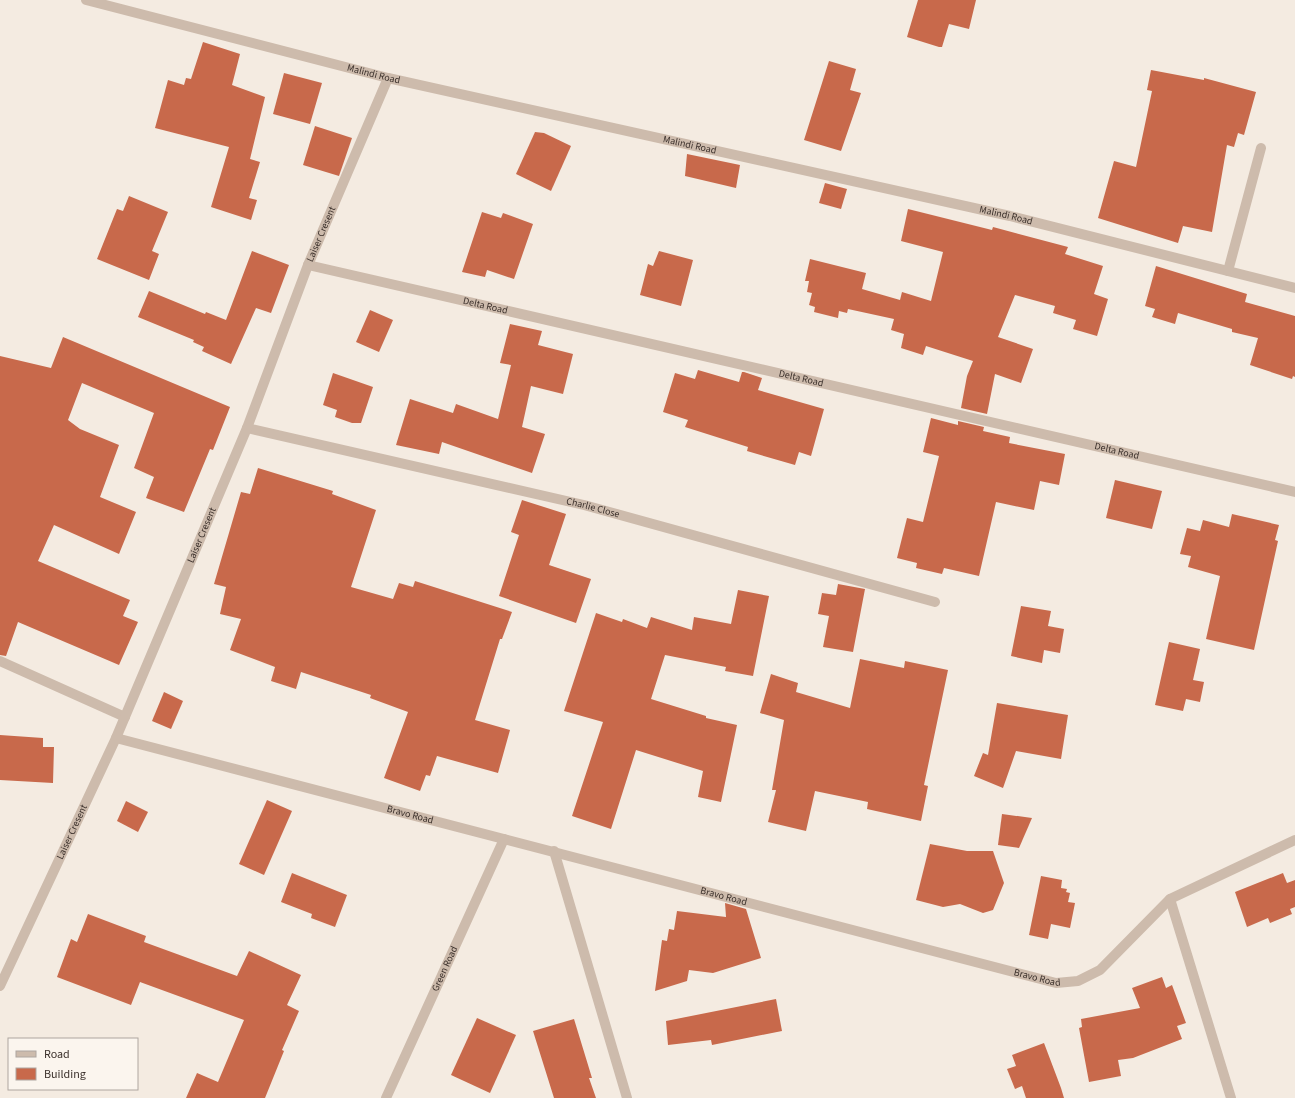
<svg xmlns="http://www.w3.org/2000/svg" width="1295" height="1098" font-family="'Source Sans 3',sans-serif">
  <style>
    .building { fill: #c8694b }
    .lines { fill: none; stroke-linecap: round; stroke-linejoin: round }
    .minor { stroke: #cdbbac; stroke-width: 10 }
    .labels { text-anchor: middle; dominant-baseline: central; stroke-width: 3; stroke-linejoin: round; paint-order: stroke }
    .street-label { font-size: 10px; fill: #3b302b; stroke: #fbf5ee }
  </style>
  <rect width="100%" height="100%" fill="#f4ebe1"/>
  <!-- building -->
  <g class="building">
    <polygon points="918,0 976,0 969,29 949,24 942,47 939,47 907,37"/>
    <polygon points="203,42 240,54 232,85 265,97 250,159 260,162 249,198 257,200 251,220 211,207 229,147 155,128 168,80 184,85 186,78 191,79"/>
    <polygon points="829,61 856,69 850,90 861,93 841,151 804,140"/>
    <polygon points="1151,70 1204,80 1204,78 1256,92 1244,135 1238,133 1234,147 1227,145 1212,232 1183,226 1178,243 1098,218 1114,161 1136,167 1152,91 1147,90"/>
    <polygon points="284,73 322,83 310,124 273,114"/>
    <polygon points="315,126 352,138 339,176 303,165"/>
    <polygon points="535,132 544,133 571,146 551,191 516,174"/>
    <polygon points="687,154 740,165 736,188 685,176"/>
    <polygon points="825,183 847,189 841,209 819,203"/>
    <polygon points="129,196 168,212 152,251 159,254 149,280 97,259 117,209 123,211"/>
    <polygon points="908,209 992,230 993,227 1068,247 1065,254 1103,266 1094,294 1108,299 1097,336 1073,329 1076,320 1053,313 1055,306 1015,295 998,337 1033,349 1021,383 995,374 987,414 961,408 967,376 973,361 926,346 923,355 901,348 904,334 891,330 894,319 848,309 847,313 839,311 838,318 814,312 815,307 809,305 812,293 807,292 809,281 805,281 810,259 866,273 862,289 900,300 902,292 931,301 943,252 901,241"/>
    <polygon points="482,212 501,218 503,213 533,224 514,279 487,270 485,277 462,272"/>
    <polygon points="252,251 289,265 271,313 256,308 231,364 202,351 204,347 193,342 194,340 138,317 149,291 205,314 206,312 226,320"/>
    <polygon points="659,251 693,260 681,306 640,295 648,264 653,266"/>
    <polygon points="1156,266 1247,294 1245,302 1295,316 1295,377 1293,376 1292,379 1250,365 1258,338 1232,332 1232,329 1178,313 1175,324 1152,317 1155,309 1145,306"/>
    <polygon points="370,310 393,320 379,352 356,342"/>
    <polygon points="510,324 542,331 538,345 573,354 563,394 531,386 522,427 545,434 532,473 442,442 439,454 396,445 410,399 453,413 456,404 498,419 511,365 500,363"/>
    <polygon points="63,337 230,407 213,450 210,449 184,512 146,498 154,477 134,468 154,413 82,383 68,420 80,429 119,445 100,497 136,512 119,554 54,525 38,561 130,600 123,616 138,622 119,665 18,622 6,656 0,655 0,356 51,368"/>
    <polygon points="698,370 739,382 742,372 744,372 762,378 758,390 824,409 811,456 799,452 795,465 747,451 748,447 685,427 688,420 663,412 675,373 695,379"/>
    <polygon points="333,373 373,387 361,423 352,423 335,417 337,410 323,405"/>
    <polygon points="931,418 958,425 958,421 984,427 983,431 1010,437 1009,443 1065,454 1059,485 1040,481 1034,510 996,502 979,576 944,568 942,574 916,568 917,563 897,558 907,518 923,522 939,456 923,452"/>
    <polygon points="258,468 333,491 332,494 376,510 351,587 393,599 399,583 413,587 415,581 512,612 502,639 500,639 475,720 510,730 498,773 437,756 430,776 426,775 420,791 384,778 408,712 370,698 371,695 301,672 296,689 271,681 275,667 230,650 241,619 220,614 226,587 214,584 241,492 250,494"/>
    <polygon points="1115,480 1162,491 1152,529 1106,518"/>
    <polygon points="522,500 566,514 549,565 591,579 576,623 499,596 519,535 511,532"/>
    <polygon points="1232,514 1279,525 1275,540 1278,541 1254,650 1206,639 1220,576 1188,567 1191,556 1180,554 1187,528 1200,531 1203,520 1229,527"/>
    <polygon points="838,584 865,589 853,652 823,647 829,616 818,614 822,593 836,595"/>
    <polygon points="738,590 769,596 753,676 725,671 726,667 665,655 651,699 706,716 706,718 737,725 721,802 698,797 703,771 636,750 611,829 572,816 603,722 564,711 596,613 622,622 623,619 647,628 651,617 692,630 694,617 731,624"/>
    <polygon points="1021,606 1051,611 1048,626 1064,629 1060,653 1044,650 1042,663 1011,656"/>
    <polygon points="1169,642 1200,649 1193,680 1204,682 1200,702 1186,699 1183,711 1155,705"/>
    <polygon points="860,659 904,668 905,661 948,670 924,785 928,786 921,821 867,809 868,802 815,791 806,831 768,822 776,790 772,790 784,720 760,713 771,674 798,683 796,692 850,708"/>
    <polygon points="164,692 183,701 171,729 152,721"/>
    <polygon points="997,703 1068,715 1061,759 1016,751 1003,788 974,776 983,753 988,755"/>
    <polygon points="0,735 43,738 43,747 54,747 53,783 0,780"/>
    <polygon points="267,800 292,811 264,875 239,864"/>
    <polygon points="126,801 148,812 138,832 117,821"/>
    <polygon points="1002,814 1032,818 1019,848 998,845"/>
    <polygon points="930,844 967,851 993,851 1004,883 993,910 983,913 960,904 943,907 916,900"/>
    <polygon points="292,873 347,895 335,927 311,918 312,914 281,902"/>
    <polygon points="1283,873 1287,883 1295,880 1295,907 1290,909 1292,914 1270,923 1268,918 1247,927 1235,892"/>
    <polygon points="1041,876 1062,880 1061,888 1067,889 1066,892 1070,893 1068,902 1075,903 1070,928 1051,924 1048,939 1029,935"/>
    <polygon points="725,903 746,909 761,958 713,973 689,970 687,981 655,991 662,940 667,941 669,929 674,930 677,911 726,917"/>
    <polygon points="88,914 146,936 144,942 237,976 249,951 301,975 287,1005 299,1011 282,1050 284,1051 265,1098 186,1098 197,1073 218,1082 244,1020 140,982 131,1005 57,977 71,939 77,942"/>
    <polygon points="1162,977 1166,988 1172,985 1186,1023 1177,1026 1182,1039 1133,1058 1118,1060 1121,1076 1089,1082 1079,1028 1082,1027 1081,1019 1140,1008 1132,988"/>
    <polygon points="776,999 782,1031 712,1045 711,1040 668,1045 666,1021"/>
    <polygon points="477,1018 516,1035 490,1093 451,1075"/>
    <polygon points="574,1019 592,1078 589,1078 596,1098 554,1098 533,1031"/>
    <polygon points="1044,1043 1061,1088 1064,1098 1026,1098 1022,1086 1015,1089 1007,1069 1016,1066 1012,1055"/>
  </g>
  <g class="lines">
    <!-- minor -->
    <g class="minor">
      <path id="s1" d="M 86,0 L 388,78 L 1010,216 L 1295,288"/>
      <path id="s2" d="M 308,265 L 1295,492"/>
      <polyline points="1228,271 1261,148"/>
      <path id="s3" d="M 247,428 L 584,505 L 935,602"/>
      <polyline points="0,661 125,717"/>
      <path id="s4" d="M 116,738 L 1056,983 L 1078,981 L 1100,970 L 1170,899 L 1295,840"/>
      <polyline points="554,851 627,1098"/>
      <polyline points="1170,899 1231,1098"/>
      <path id="s5" d="M 0,986 L 116,738 L 247,428 L 308,265 L 388,78"/>
      <path id="s6" d="M 386,1098 L 504,839"/>
    </g>
  </g>
  <g class="labels">
    <!-- street labels -->
    <g class="street-label">
      <text stroke="none"><textPath href="#s1" startOffset="297">Malindi Road</textPath></text>
      <text stroke="none"><textPath href="#s1" startOffset="621">Malindi Road</textPath></text>
      <text stroke="none"><textPath href="#s1" startOffset="945">Malindi Road</textPath></text>
      <text stroke="none"><textPath href="#s5" startOffset="818">Laiser Cresent</textPath></text>
      <text stroke="none"><textPath href="#s2" startOffset="182">Delta Road</textPath></text>
      <text stroke="none"><textPath href="#s2" startOffset="506">Delta Road</textPath></text>
      <text stroke="none"><textPath href="#s2" startOffset="830">Delta Road</textPath></text>
      <text stroke="none"><textPath href="#s3" startOffset="355">Charlie Close</textPath></text>
      <text stroke="none"><textPath href="#s5" startOffset="494">Laiser Cresent</textPath></text>
      <text stroke="none"><textPath href="#s4" startOffset="304">Bravo Road</textPath></text>
      <text stroke="none"><textPath href="#s5" startOffset="170">Laiser Cresent</textPath></text>
      <text stroke="none"><textPath href="#s4" startOffset="628">Bravo Road</textPath></text>
      <text stroke="none"><textPath href="#s6" startOffset="142">Green Road</textPath></text>
      <text stroke="none"><textPath href="#s4" startOffset="952">Bravo Road</textPath></text>
    </g>
  </g>
  <!-- legend -->
  <rect x="8" y="1038" width="130" height="52" fill="#fbf5ee" stroke="#aea6a0"/>
  <rect x="16" y="1051" width="20" height="6" fill="#cdbbac" stroke="#aea6a0"/>
  <text x="44" y="1058" font-size="12" fill="#3b302b">Road</text>
  <rect x="16" y="1068" width="20" height="12" fill="#c8694b" stroke="#aea6a0"/>
  <text x="44" y="1078" font-size="12" fill="#3b302b">Building</text>
</svg>
